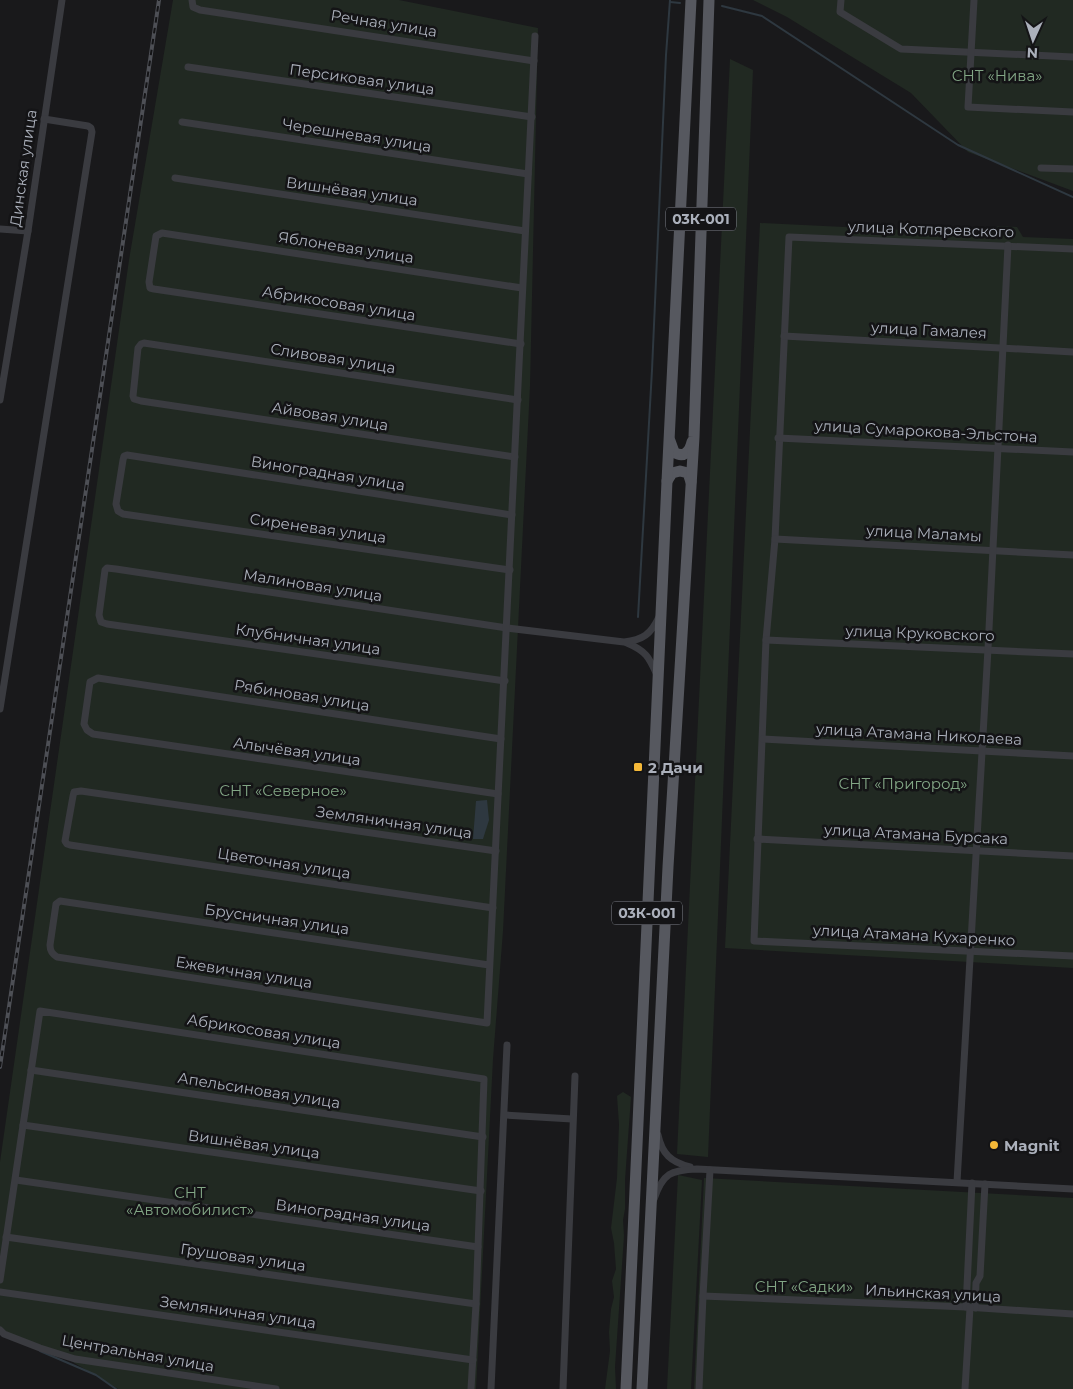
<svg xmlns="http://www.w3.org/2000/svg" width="1073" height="1389" font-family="Montserrat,sans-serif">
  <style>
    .green { fill: #212922 }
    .water { fill: #2e3840 }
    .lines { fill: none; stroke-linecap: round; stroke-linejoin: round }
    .stream { stroke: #2e3840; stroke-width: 2 }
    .minor { stroke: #3a3b40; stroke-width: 7 }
    .primary { stroke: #56585f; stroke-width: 11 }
    .rail-casing { stroke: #4d4f55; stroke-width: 4 }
    .rail { stroke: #141416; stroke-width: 2; stroke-dasharray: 5.5; stroke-linecap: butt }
    .poi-dot { fill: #f4b838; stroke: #141416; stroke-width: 2 }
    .labels { text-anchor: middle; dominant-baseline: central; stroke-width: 5; stroke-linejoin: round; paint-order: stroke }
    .shield { fill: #141416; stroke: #7e818a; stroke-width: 1 }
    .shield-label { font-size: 14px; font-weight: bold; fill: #abb0bb }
    .street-label { font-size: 15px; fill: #abb0bb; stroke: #141416 }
    .park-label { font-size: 15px; fill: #82a685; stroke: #141416 }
    .poi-label { font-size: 15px; font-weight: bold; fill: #abb0bb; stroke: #141416; text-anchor: start }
  </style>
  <rect width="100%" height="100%" fill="#19191b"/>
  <!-- green -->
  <g class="green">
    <polygon points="173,0 399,0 538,28 530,386 503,931 493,1059 476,1389 118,1389 56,1352 0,1330 0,1162 129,260"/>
    <polygon points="753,0 1073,0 1073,191 968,152 911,93 787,17"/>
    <polygon points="730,59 753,70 708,1157 677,1154"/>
    <polygon points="760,223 988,234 998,226 1017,227 1023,237 1073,239 1073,968 725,948"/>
    <polygon points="623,1092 631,1097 625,1180 625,1209 623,1220 624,1236 615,1367 616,1389 605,1389 610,1351 609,1332 611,1309 614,1297 612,1281 616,1269 614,1243 611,1228 617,1178 619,1124 617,1096"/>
    <polygon points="678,1175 702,1180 691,1389 667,1389"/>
    <polygon points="704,1178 1073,1198 1073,1389 694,1389"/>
  </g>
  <!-- water -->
  <polygon class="water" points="487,800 489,820 483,839 473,839 476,801"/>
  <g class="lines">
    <!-- stream -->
    <g class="stream">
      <polyline points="670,2 680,3"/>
      <polyline points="722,6 762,16 958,145 1073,197"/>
      <polyline points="638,617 652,370 666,55 670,0"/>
      <polyline points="40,1351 96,1375 116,1389"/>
    </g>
    <!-- minor -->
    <g class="minor">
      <polyline points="192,0 193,7 200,10 534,61"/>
      <polyline points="841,0 840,12 901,49 1073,57"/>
      <polyline points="974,0 968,107 1073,112"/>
      <polyline points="188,67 532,117"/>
      <polyline points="182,122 528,174"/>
      <polyline points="1041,168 1073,169"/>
      <polyline points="175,178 525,231"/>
      <polyline points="0,229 28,231"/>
      <polyline points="1073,249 789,237 775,539 766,640 754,941 1073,956"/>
      <polyline points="784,336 1073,352"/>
      <polyline points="521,344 154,289 150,288 149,282 156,236 162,233 522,288"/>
      <polyline points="0,400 28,231 62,0"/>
      <polyline points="778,438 1073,452"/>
      <polyline points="515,457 141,401 134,399 133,396 138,348 141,344 144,343 518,400"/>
      <polyline points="775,539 1073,555"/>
      <polyline points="510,570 123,514 118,511 116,504 123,460 124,456 127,455 512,515"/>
      <polyline points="766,640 1073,654"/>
      <path d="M 627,643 C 646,651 649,657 657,675"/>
      <path d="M 505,681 L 107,624 L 101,622 L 99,615 L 105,570 L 107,568 L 116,569 L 507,628 L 624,642 C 643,640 651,634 659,617"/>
      <polyline points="0,709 92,132 91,128 88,126 44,119"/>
      <polyline points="763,739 1073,756"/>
      <polyline points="498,794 93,734 87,730 84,724 90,682 98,678 501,739"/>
      <polyline points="757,839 1073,856"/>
      <polyline points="493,908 70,845 67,844 65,841 73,796 74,792 81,791 496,851"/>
      <path d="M 489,965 L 60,901 L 56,904 L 50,945 C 50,951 52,954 57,957 L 487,1023 L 535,36"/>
      <polyline points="31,1070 483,1137"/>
      <polyline points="505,1115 572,1119"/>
      <polyline points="23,1125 481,1191"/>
      <path d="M 658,1135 C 662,1154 671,1162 690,1167"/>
      <polyline points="16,1180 478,1247"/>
      <polyline points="957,1182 988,649 1008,245"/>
      <path d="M 654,1199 C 663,1173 671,1170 697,1169 L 1073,1189"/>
      <polyline points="6,1237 476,1304"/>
      <polyline points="0,1280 40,1011 484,1079 476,1304 471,1389"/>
      <polyline points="0,1292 473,1360"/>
      <polyline points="703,1296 966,1307 1073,1314"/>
      <polyline points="966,1307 972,1183"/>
      <polyline points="975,1308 976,1283 980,1276 985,1184"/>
      <polyline points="0,1330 4,1334 40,1348 75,1359 276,1389"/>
      <polyline points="491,1389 507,1045"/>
      <polyline points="563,1389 575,1076"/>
      <polyline points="699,1389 703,1296 710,1170"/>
      <polyline points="965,1389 970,1308"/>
    </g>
    <!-- primary -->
    <g class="primary">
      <path d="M 670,441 L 674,452 C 684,459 690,451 692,442"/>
      <polyline points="667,481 672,473 680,471 688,473 691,482"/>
      <polyline points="626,1389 667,481 691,0"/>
      <polyline points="642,1389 668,867 694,437 709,0"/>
    </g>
    <defs>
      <polyline id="rail" points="0,1067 159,0"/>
    </defs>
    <!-- rail casing -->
    <use href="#rail" class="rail-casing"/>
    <!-- rail -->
    <use href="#rail" class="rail"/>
  </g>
  <!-- markers -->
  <g class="poi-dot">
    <rect x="633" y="762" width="10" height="10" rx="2.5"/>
    <circle cx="994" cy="1145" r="5"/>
  </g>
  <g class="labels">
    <!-- shield labels -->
    <g class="shield">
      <rect x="666" y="207.5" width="70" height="23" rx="4"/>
      <rect x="612" y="901.5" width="70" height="23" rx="4"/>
    </g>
    <g class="shield-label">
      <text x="701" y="219">03К-001</text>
      <text x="647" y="913">03К-001</text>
    </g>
    <!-- street labels -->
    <g class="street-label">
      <text transform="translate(384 23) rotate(9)">Речная улица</text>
      <text transform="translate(362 79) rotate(8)">Персиковая улица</text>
      <text transform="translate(357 135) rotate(9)">Черешневая улица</text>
      <text transform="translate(23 168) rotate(-82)">Динская улица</text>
      <text transform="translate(352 191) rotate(8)">Вишнёвая улица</text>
      <text transform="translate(931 229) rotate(2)">улица Котляревского</text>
      <text transform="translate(346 247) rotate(9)">Яблоневая улица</text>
      <text transform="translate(339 303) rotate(9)">Абрикосовая улица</text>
      <text transform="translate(929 330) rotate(3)">улица Гамалея</text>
      <text transform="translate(333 358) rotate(9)">Сливовая улица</text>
      <text transform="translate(330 416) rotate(9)">Айвовая улица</text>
      <text transform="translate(926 431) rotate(3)">улица Сумарокова-Эльстона</text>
      <text transform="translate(328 473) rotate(9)">Виноградная улица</text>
      <text transform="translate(318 528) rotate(8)">Сиреневая улица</text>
      <text transform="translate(924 533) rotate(3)">улица Маламы</text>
      <text transform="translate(313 585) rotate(9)">Малиновая улица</text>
      <text transform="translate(920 633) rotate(2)">улица Круковского</text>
      <text transform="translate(308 639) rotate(8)">Клубничная улица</text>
      <text transform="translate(302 695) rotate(9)">Рябиновая улица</text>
      <text transform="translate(919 734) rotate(3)">улица Атамана Николаева</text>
      <text transform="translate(297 751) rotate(8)">Алычёвая улица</text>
      <text transform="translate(394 822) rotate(8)">Земляничная улица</text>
      <text transform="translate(916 834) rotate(3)">улица Атамана Бурсака</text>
      <text transform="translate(284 863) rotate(9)">Цветочная улица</text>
      <text transform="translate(277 919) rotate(8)">Брусничная улица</text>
      <text transform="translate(914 935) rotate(3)">улица Атамана Кухаренко</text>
      <text transform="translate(244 972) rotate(9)">Ежевичная улица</text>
      <text transform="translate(264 1031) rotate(9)">Абрикосовая улица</text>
      <text transform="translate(259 1090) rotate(9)">Апельсиновая улица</text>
      <text transform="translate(254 1144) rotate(8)">Вишнёвая улица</text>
      <text transform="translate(353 1215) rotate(8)">Виноградная улица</text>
      <text transform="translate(243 1257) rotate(8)">Грушовая улица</text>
      <text transform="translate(933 1293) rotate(3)">Ильинская улица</text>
      <text transform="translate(238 1312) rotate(8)">Земляничная улица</text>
      <text transform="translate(138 1353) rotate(10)">Центральная улица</text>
    </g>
    <!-- park labels -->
    <g class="park-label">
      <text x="997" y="75">СНТ «Нива»</text>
      <text x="903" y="783">СНТ «Пригород»</text>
      <text x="283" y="790">СНТ «Северное»</text>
      <text x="190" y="1192">СНТ<tspan x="190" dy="17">«Автомобилист»</tspan></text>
      <text x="804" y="1286">СНТ «Садки»</text>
    </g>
    <!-- poi labels -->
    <g class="poi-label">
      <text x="648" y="767">2 Дачи</text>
      <text x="1004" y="1145">Magnit</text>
    </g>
  </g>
  <!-- north arrow -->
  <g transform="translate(1033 40) rotate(183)" stroke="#141416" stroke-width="4" paint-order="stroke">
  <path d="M0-4L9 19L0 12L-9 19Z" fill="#abb0bb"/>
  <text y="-8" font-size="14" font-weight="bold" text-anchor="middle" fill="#abb0bb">N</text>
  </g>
</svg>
